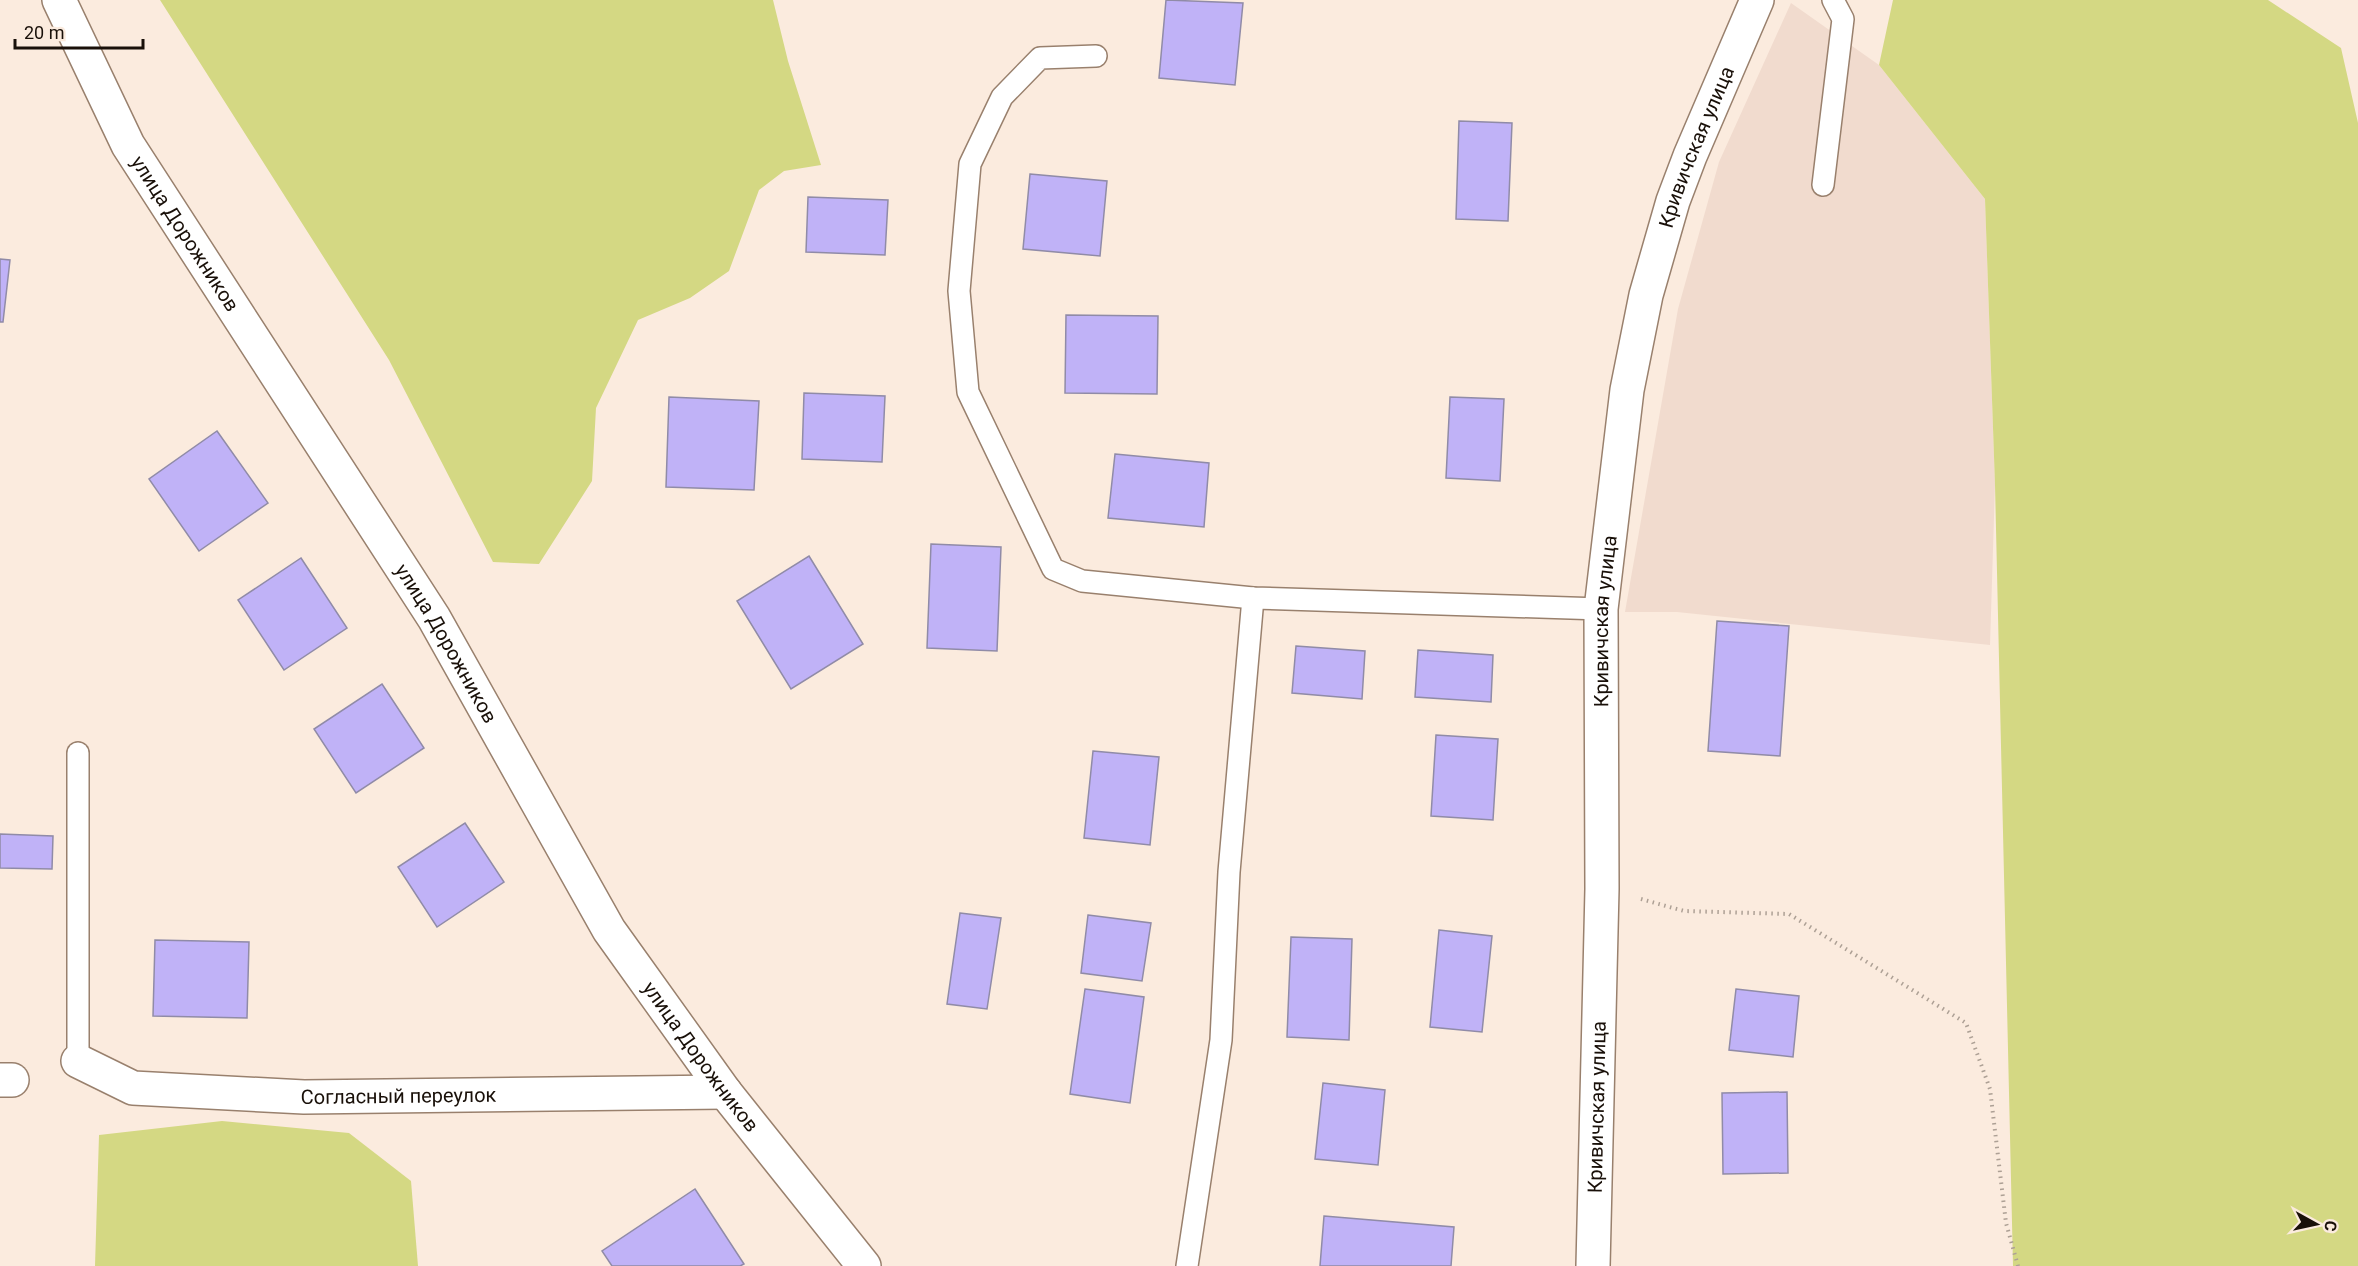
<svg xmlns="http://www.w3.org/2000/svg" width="2358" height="1266" font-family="Roboto,sans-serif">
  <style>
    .industrial { fill: #f1dbce }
    .green { fill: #d4d883 }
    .building { fill: #c0b2f7; stroke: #908ba7; stroke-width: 1.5 }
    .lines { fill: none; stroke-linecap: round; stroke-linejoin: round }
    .lane-casing { stroke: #99806d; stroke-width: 24 }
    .street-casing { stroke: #99806d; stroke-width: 36 }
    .secondary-casing { stroke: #99806d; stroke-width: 36 }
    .path { stroke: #ada095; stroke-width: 4; stroke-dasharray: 1.5 4.5; stroke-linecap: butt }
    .lane { stroke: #fff; stroke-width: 21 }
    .street { stroke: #fff; stroke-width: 33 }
    .secondary { stroke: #fff; stroke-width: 33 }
    .labels { text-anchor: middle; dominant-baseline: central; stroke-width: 6; stroke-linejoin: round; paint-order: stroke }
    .street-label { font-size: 20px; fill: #191009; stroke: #fbebde }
  </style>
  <rect width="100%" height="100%" fill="#fbebde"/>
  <!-- industrial -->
  <polygon class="industrial" points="1791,3 1879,65 1985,199 1995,485 1990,645 1677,612 1625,612 1678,309 1719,162"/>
  <!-- green -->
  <g class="green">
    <polygon points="160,0 773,0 788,61 821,165 784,171 759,190 729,271 690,298 638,320 596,408 592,481 539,564 493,562 389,360"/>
    <polygon points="1893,0 2268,0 2341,48 2358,123 2358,1266 2013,1266 1995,485 1985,199 1879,65"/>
    <polygon points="222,1121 349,1133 411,1181 418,1266 95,1266 99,1135"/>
  </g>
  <!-- building -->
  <g class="building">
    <polygon points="1166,0 1243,3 1235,85 1159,78"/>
    <polygon points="1459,121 1512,123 1508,221 1456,219"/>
    <polygon points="1030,174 1107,181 1100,256 1023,249"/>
    <polygon points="808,197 888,200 885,255 806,252"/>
    <polygon points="0,259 10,260 3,322 0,322"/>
    <polygon points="1066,315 1158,316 1157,394 1065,393"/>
    <polygon points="804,393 885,396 882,462 802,459"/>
    <polygon points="669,397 759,401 754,490 666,487"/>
    <polygon points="1450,397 1504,399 1500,481 1446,478"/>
    <polygon points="217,431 268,503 199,551 149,479"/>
    <polygon points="1115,454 1209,463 1204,527 1108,518"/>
    <polygon points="931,544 1001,547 997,651 927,648"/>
    <polygon points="809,556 863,644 791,689 737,601"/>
    <polygon points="301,558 347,628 284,670 238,600"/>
    <polygon points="1717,621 1789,626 1780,756 1708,751"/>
    <polygon points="1296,646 1365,651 1362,699 1292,693"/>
    <polygon points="1418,650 1493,655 1491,702 1415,697"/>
    <polygon points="382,684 424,748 356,793 314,729"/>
    <polygon points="1436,735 1498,739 1493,820 1431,816"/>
    <polygon points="1093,751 1159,757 1150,845 1084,838"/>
    <polygon points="465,823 504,882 437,927 398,867"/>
    <polygon points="0,834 53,836 52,869 0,868"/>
    <polygon points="960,913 1001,918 987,1009 947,1004"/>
    <polygon points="1088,915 1151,923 1142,981 1081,973"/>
    <polygon points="1439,930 1492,936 1482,1032 1430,1027"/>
    <polygon points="1291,937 1352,939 1349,1040 1287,1037"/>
    <polygon points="155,940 249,942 247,1018 153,1016"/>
    <polygon points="1085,989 1144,997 1130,1103 1070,1094"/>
    <polygon points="1736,989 1799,996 1793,1057 1729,1050"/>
    <polygon points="1323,1083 1385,1090 1378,1165 1315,1159"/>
    <polygon points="1787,1092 1788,1173 1723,1174 1722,1093"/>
    <polygon points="695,1189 744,1264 740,1266 612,1266 602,1251"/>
    <polygon points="1324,1216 1454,1227 1451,1266 1320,1266"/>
  </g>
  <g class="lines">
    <defs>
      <g id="lane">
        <polyline points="1096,56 1040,58 1002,97 970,164 959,291 968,392 1053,569 1082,581 1253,598 1601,609"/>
        <polyline points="1823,185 1843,19 1833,0"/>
        <polyline points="78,1061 78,753"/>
        <polyline points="1187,1266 1221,1040 1229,872 1253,598"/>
      </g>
      <g id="street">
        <path id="s1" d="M 59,0 L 128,145 L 434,618 L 609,930 L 725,1092 L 864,1266"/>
        <path id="s2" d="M 78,1061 L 133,1088 L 304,1097 L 725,1092"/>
        <polyline points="0,1080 12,1080"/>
      </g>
      <g id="secondary">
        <path id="s3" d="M 1593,1266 L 1602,889 L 1601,609 L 1627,390 L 1646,295 L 1673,201 L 1690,156 L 1757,0"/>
      </g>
    </defs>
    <!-- lane casing -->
    <use href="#lane" class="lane-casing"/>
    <!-- street casing -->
    <use href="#street" class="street-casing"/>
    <!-- secondary casing -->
    <use href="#secondary" class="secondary-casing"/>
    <!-- path -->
    <polyline class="path" points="1641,899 1684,911 1789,914 1966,1023 1990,1089 2006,1223 2018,1266"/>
    <!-- lane -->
    <use href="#lane" class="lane"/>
    <!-- street -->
    <use href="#street" class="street"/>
    <!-- secondary -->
    <use href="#secondary" class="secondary"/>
  </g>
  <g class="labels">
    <!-- street labels -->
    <g class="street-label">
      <text stroke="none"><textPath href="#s3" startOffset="1131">Кривичская улица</textPath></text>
      <text stroke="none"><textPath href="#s1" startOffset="266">улица Дорожников</textPath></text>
      <text stroke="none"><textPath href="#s3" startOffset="645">Кривичская улица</textPath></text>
      <text stroke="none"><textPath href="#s1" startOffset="752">улица Дорожников</textPath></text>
      <text stroke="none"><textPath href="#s1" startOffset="1238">улица Дорожников</textPath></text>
      <text stroke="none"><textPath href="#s2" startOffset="327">Согласный переулок</textPath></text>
      <text stroke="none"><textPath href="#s3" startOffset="159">Кривичская улица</textPath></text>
    </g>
  </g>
  <!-- north arrow -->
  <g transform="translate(2316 1224) rotate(98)" stroke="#fbebde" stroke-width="4.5" paint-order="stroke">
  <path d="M0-4.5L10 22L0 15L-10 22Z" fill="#191009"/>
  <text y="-9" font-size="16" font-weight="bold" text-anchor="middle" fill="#191009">С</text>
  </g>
  <!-- scale -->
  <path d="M15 39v9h128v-9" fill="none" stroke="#191009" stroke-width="3"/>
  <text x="24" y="39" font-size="18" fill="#191009" stroke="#fbebde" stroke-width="4.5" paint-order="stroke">20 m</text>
</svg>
